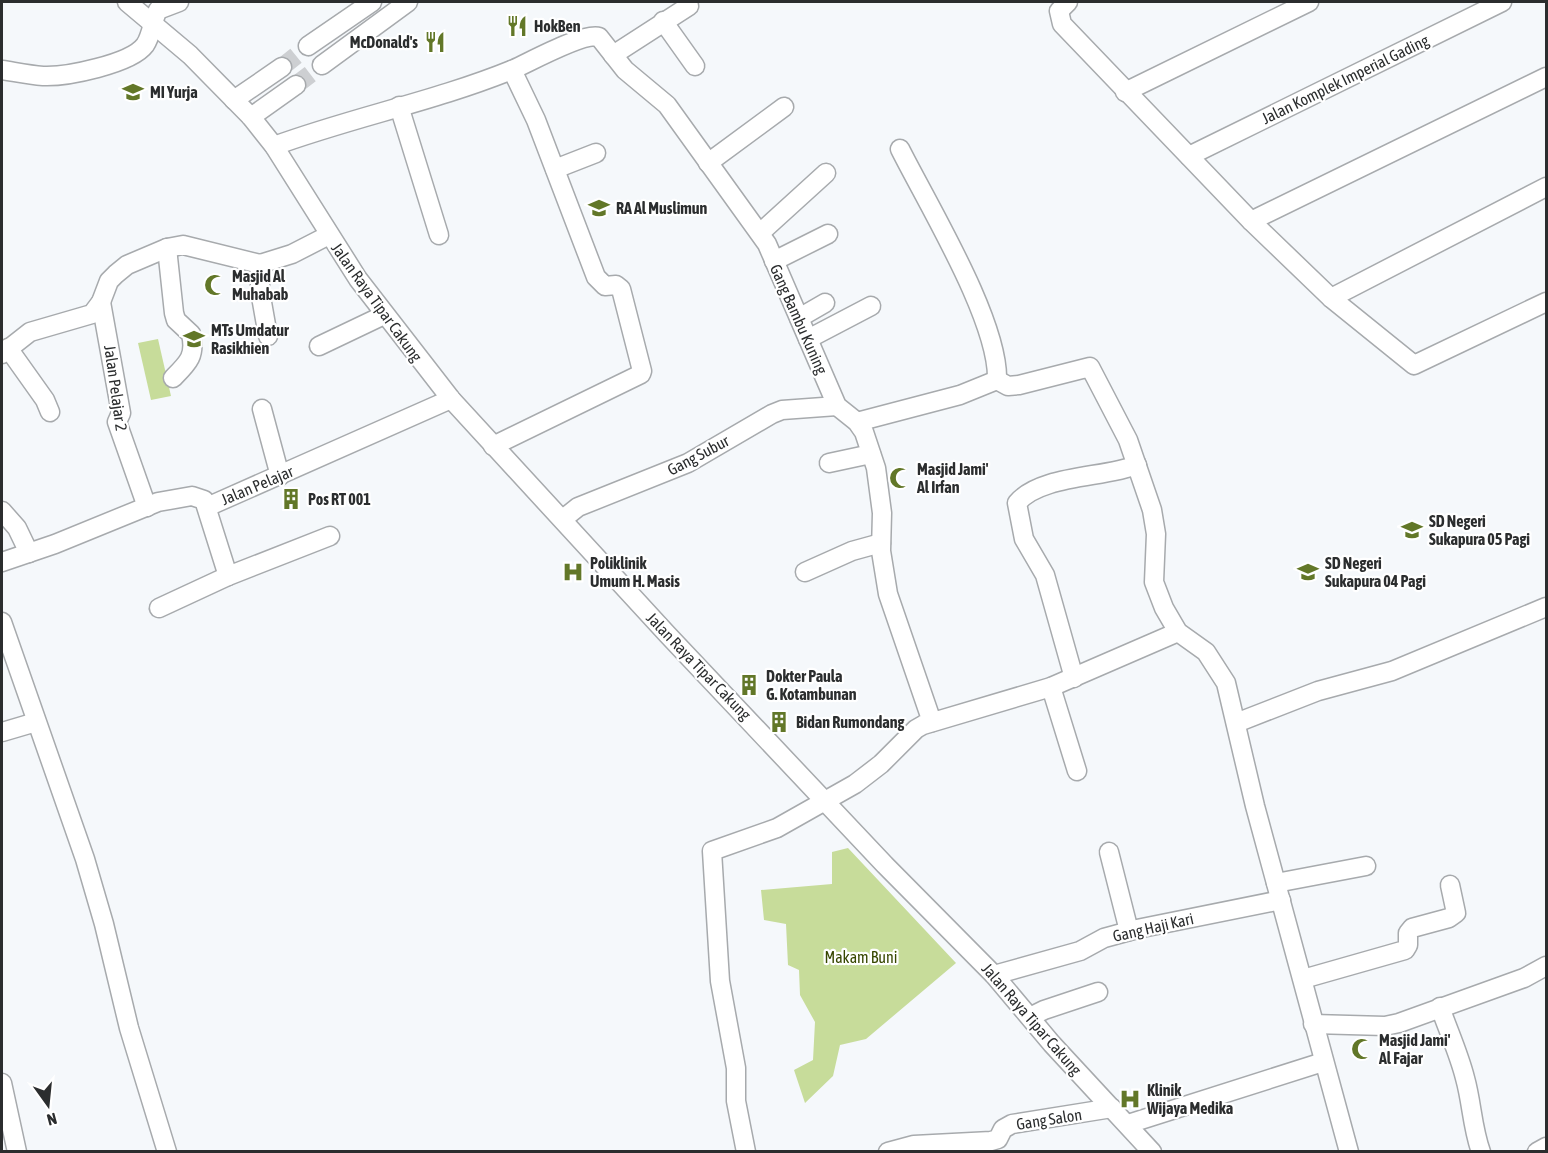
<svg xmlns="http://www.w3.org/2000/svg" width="1548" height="1153" font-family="'Asap Condensed',sans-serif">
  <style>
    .green { fill: #c7dc9a }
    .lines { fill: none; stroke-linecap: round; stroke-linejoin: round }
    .minor-tunnel { stroke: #cdcfd2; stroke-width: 18; stroke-dasharray: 18 9; stroke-linecap: butt }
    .minor-casing { stroke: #a7aaad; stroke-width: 21 }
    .minor { stroke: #fff; stroke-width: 18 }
    .labels { text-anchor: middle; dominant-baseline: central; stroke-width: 4.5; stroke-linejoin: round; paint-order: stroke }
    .poi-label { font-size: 16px; font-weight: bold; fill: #2b2d2e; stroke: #fff; text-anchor: start }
    .street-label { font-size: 16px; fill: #2b2d2e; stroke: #fff }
    .park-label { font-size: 16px; fill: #374700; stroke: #fff }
  </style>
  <rect width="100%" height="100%" fill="#f5f8fb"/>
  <!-- green -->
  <g class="green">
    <polygon points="158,339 171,396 151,400 138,343"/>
    <polygon points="848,848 956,963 866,1039 840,1045 833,1076 805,1103 794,1070 813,1060 815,1022 800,995 799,970 788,965 786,924 764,920 761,890 832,884 832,852"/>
  </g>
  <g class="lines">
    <!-- minor-tunnel -->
    <g class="minor-tunnel">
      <polyline points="282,67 308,46"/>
      <polyline points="296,85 322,65"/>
    </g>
    <defs>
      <g id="minor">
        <polyline points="127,2 190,55 251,117 274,146 358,279 451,399 667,634 885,865 994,975 1052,1044 1152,1152"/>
        <polyline points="1068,2 1059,11 1062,24 1251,221 1331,298 1414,365 1546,302"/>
        <polyline points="663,21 695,66"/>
        <polyline points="308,46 372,2"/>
        <polyline points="613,55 689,6"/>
        <polyline points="322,65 408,2"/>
        <path d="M 2,70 C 15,72 29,75 43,76 C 66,77 131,64 145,45 C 152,35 152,21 158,10 L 179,2"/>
        <polyline points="1125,92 1309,2"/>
        <polyline points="234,100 282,67"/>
        <polyline points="399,106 439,235"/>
        <polyline points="251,117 296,85"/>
        <path d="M 274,146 C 353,117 436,101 514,69 C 530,62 584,32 599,37 L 625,70 L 667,105 L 767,244 L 837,406 L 857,422 L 864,432 L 876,468 L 882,513 L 881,551 L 888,594 L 932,722"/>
        <path d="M 900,149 C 928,205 999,321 997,380"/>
        <polyline points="1189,156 1502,2"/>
        <polyline points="708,163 784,107"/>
        <polyline points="555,169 596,153"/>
        <polyline points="1251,221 1546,77"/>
        <polyline points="760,233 826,173"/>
        <path d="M 167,248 L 174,313 L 176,320 L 191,334 C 196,356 188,363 173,378"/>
        <polyline points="774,261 828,234"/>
        <polyline points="260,264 260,291 268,336"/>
        <polyline points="1331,298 1546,187"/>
        <polyline points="101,302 121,413 117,422 147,507"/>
        <polyline points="799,318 825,303"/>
        <polyline points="808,339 871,306"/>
        <polyline points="319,346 384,315"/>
        <polyline points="8,348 45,400 50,412"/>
        <polyline points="2,354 30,332 92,314 101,302 109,281 116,274 127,265 167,248 183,245 260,264 292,254 329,235"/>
        <polyline points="262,409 280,476"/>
        <polyline points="857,422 960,395 997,380 1008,386 1019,385 1090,367 1128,440 1152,510 1156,534 1154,582 1164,608 1178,632 1206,652 1226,683 1255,806 1349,1152"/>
        <polyline points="493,446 641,374 642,371 621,289 616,285 605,286 596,277 536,120 512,70"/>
        <polyline points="829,463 871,454"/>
        <polyline points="207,507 451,399"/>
        <polyline points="2,511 17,528 29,553"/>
        <polyline points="563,519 578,507 688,463 772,414 782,410 837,406"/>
        <polyline points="2,562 55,544 158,502 192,496 204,500 228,576 330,536"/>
        <polyline points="805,572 852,551 881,543"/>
        <polyline points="159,608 228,576"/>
        <polyline points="2,622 85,859 104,924 129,1028 167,1152"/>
        <path d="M 1074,678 L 1045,575 L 1024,539 L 1017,503 C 1040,475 1104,478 1137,465"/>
        <polyline points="1051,687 1077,771"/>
        <polyline points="1236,723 1318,691 1392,671 1546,607"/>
        <polyline points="2,732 36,722"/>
        <polyline points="1109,852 1129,931"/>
        <polyline points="1276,883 1366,866"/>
        <polyline points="994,975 1080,951 1104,938 1137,929 1281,900"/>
        <polyline points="1303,979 1405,950 1408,945 1408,933 1412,928 1449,918 1456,913 1450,885"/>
        <path d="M 1440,1007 C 1448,1030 1459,1054 1465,1078 C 1472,1103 1472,1127 1481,1152"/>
        <polyline points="1030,1017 1044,1010 1098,992"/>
        <polyline points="1313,1024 1385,1026 1399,1023 1524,978 1546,966"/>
        <polyline points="2,1083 17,1152"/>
        <polyline points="1128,1124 1323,1062"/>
        <polyline points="746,1152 736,1101 736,1068 720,981 712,851 777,828 855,784 881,764 916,729 923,725 1051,687 1178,632"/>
        <polyline points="888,1152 914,1145 991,1141 998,1139 1003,1129 1012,1124 1112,1108"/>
        <polyline points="1537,1152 1546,1147"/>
      </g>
    </defs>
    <!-- minor casing -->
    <use href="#minor" class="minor-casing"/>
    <!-- minor -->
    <use href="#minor" class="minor"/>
  </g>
  <!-- icons -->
  <defs>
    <symbol id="restaurant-bare" viewBox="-9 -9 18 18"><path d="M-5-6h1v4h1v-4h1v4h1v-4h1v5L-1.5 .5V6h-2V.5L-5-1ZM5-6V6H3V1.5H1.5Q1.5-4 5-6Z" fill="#627728" stroke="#fff" stroke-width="2.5" paint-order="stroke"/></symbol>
    <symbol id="school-bare" viewBox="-9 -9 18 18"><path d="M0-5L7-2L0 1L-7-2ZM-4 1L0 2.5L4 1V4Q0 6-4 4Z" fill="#627728" stroke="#fff" stroke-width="2.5" paint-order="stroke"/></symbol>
    <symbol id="mosque-bare" viewBox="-9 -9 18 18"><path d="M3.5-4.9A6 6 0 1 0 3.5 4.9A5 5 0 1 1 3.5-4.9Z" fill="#627728" stroke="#fff" stroke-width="2.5" paint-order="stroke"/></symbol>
    <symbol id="building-bare" viewBox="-9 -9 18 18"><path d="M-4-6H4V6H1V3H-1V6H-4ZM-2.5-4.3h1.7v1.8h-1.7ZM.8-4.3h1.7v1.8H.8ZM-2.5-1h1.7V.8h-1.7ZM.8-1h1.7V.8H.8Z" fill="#627728" stroke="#fff" stroke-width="2.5" paint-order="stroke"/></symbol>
    <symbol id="hospital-bare" viewBox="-9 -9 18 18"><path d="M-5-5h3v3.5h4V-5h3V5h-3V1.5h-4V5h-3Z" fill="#627728" stroke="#fff" stroke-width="2.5" paint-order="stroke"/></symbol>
  </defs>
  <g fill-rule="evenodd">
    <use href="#restaurant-bare" x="502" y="11" width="30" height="30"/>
    <use href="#restaurant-bare" x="420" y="27" width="30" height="30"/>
    <use href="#school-bare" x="118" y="77" width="30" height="30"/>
    <use href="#school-bare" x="584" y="193" width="30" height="30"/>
    <use href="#mosque-bare" x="200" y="270" width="30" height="30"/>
    <use href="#school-bare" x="179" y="324" width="30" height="30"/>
    <use href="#mosque-bare" x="885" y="463" width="30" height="30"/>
    <use href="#building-bare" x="276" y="484" width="30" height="30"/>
    <use href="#school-bare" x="1397" y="515" width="30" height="30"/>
    <use href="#hospital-bare" x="558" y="557" width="30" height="30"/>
    <use href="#school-bare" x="1293" y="557" width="30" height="30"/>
    <use href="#building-bare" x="734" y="670" width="30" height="30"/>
    <use href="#building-bare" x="764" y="707" width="30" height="30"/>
    <use href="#mosque-bare" x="1347" y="1034" width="30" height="30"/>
    <use href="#hospital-bare" x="1115" y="1084" width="30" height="30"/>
  </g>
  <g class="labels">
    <!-- poi labels -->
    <g class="poi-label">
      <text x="534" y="26">HokBen</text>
      <text x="418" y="42" text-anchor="end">McDonald's</text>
      <text x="150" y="92">MI Yurja</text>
      <text x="616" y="208">RA Al Muslimun</text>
      <text x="232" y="276">Masjid Al<tspan x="232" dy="18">Muhabab</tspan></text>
      <text x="211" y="330">MTs Umdatur<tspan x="211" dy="18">Rasikhien</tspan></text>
      <text x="917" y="469">Masjid Jami'<tspan x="917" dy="18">Al Irfan</tspan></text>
      <text x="308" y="499">Pos RT 001</text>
      <text x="1429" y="521">SD Negeri<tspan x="1429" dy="18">Sukapura 05 Pagi</tspan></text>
      <text x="590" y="563">Poliklinik<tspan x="590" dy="18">Umum H. Masis</tspan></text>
      <text x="1325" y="563">SD Negeri<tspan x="1325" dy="18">Sukapura 04 Pagi</tspan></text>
      <text x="766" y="676">Dokter Paula<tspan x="766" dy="18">G. Kotambunan</tspan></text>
      <text x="796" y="722">Bidan Rumondang</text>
      <text x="1379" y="1040">Masjid Jami'<tspan x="1379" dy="18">Al Fajar</tspan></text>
      <text x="1147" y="1090">Klinik<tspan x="1147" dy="18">Wijaya Medika</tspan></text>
    </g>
    <!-- street labels -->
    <g class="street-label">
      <text transform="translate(1345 79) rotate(-26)">Jalan Komplek Imperial Gading</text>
      <text transform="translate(377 302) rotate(54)">Jalan Raya Tipar Cakung</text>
      <text transform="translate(799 319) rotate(66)">Gang Bambu Kuning</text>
      <text transform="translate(116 388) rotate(82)">Jalan Pelajar 2</text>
      <text transform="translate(698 455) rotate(-28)">Gang Subur</text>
      <text transform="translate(257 485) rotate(-23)">Jalan Pelajar</text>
      <text transform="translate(699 666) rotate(46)">Jalan Raya Tipar Cakung</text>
      <text transform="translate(1153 927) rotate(-13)">Gang Haji Kari</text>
      <text transform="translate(1032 1019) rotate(49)">Jalan Raya Tipar Cakung</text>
      <text transform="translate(1049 1119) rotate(-9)">Gang Salon</text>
    </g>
    <!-- park labels -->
    <g class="park-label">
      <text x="861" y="957">Makam Buni</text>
    </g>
  </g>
  <!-- border -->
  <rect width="1548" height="1153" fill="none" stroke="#2b2d2e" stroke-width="6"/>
  <!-- north arrow -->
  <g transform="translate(48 1105) rotate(165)" stroke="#ffffff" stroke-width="4.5" paint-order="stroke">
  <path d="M0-4.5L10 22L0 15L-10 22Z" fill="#2b2d2e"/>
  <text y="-9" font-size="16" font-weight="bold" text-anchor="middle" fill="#2b2d2e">N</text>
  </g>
</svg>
